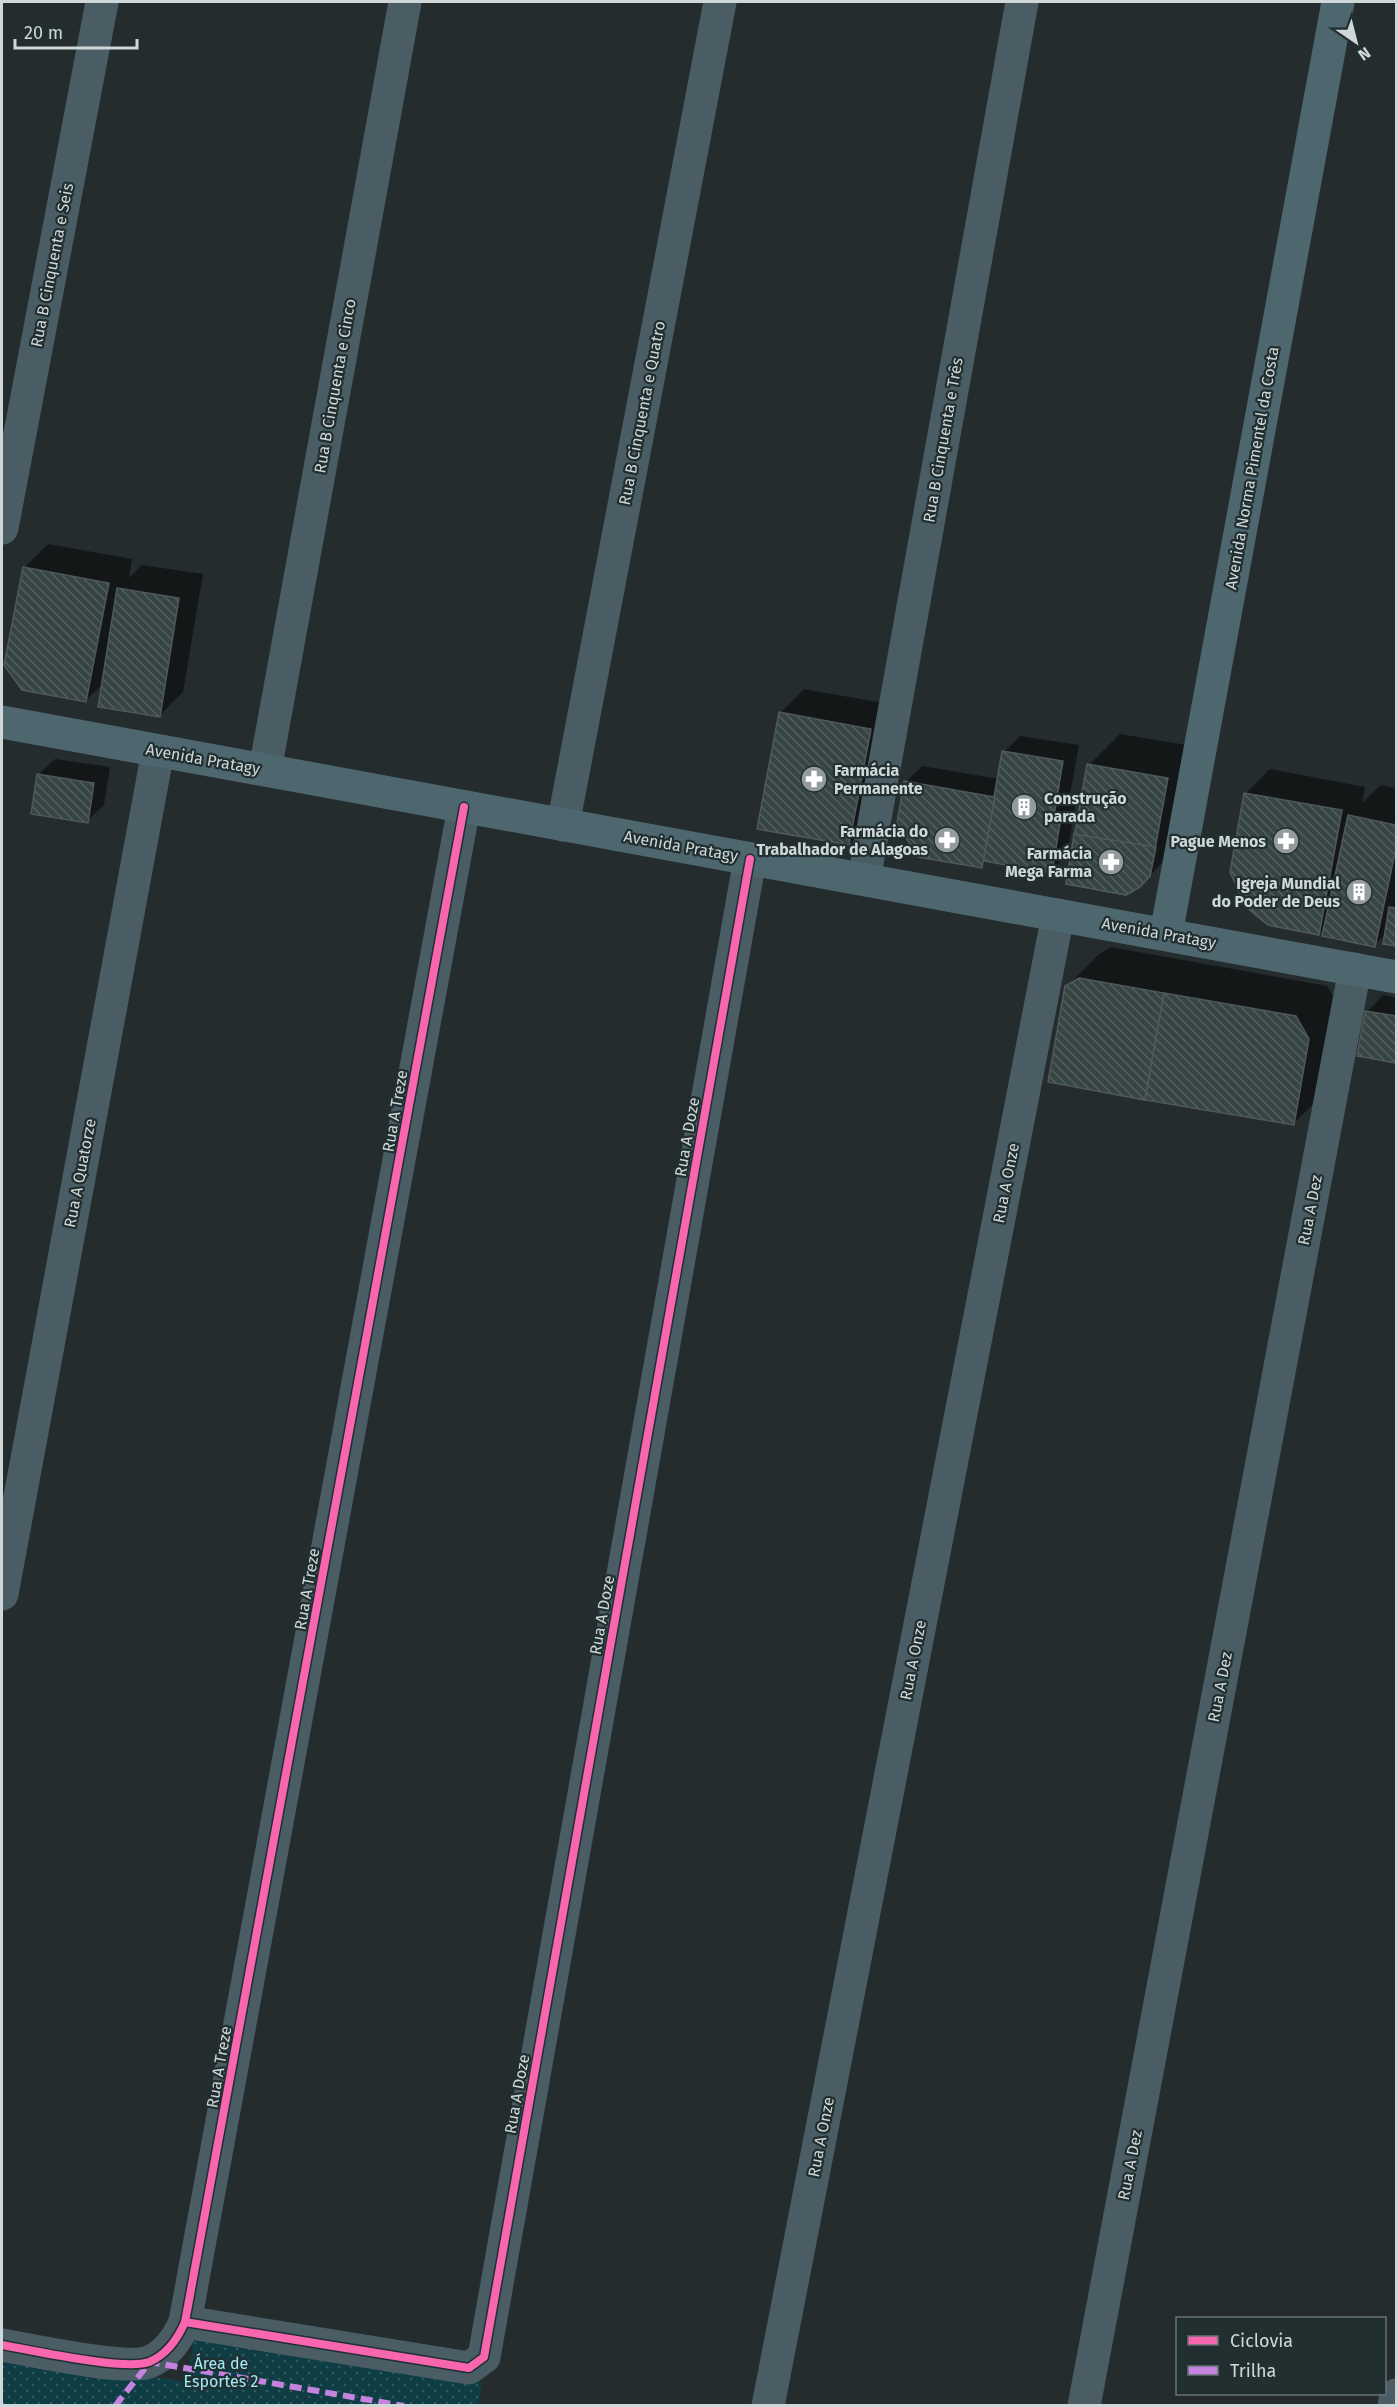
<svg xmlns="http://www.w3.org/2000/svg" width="1398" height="2407" font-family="'Fira Sans',sans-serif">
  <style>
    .park { fill: url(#park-dots) }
    .shadow { fill: #0007 }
    .building { fill: url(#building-back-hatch); stroke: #515858; stroke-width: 1.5 }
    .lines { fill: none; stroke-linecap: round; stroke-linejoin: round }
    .street { stroke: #4a5d64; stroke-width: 33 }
    .secondary { stroke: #4e676f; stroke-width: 33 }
    .quiet { stroke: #c483df; stroke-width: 6; stroke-dasharray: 12 6; stroke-linecap: butt }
    .cycleway-casing { stroke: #212f31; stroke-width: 11 }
    .cycleway { stroke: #f766af; stroke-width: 8 }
    .labels { text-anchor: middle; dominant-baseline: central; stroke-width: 4.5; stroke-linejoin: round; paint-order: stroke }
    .street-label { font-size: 16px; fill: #cfd7d9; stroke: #212f31 }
    .poi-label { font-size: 16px; font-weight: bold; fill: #cfd7d9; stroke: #212f31; text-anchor: end }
    .park-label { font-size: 16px; fill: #9fecf8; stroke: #212f31 }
  </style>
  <defs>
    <pattern id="park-dots" width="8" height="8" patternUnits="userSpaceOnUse" patternTransform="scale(1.5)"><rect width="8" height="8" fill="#0e3d44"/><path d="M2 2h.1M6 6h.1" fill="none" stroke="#30585e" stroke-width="1.8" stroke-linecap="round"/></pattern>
    <pattern id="building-back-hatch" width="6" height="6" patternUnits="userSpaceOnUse" patternTransform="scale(1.5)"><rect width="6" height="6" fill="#364444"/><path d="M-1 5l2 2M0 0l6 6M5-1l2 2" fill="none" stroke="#525e5e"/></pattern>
  </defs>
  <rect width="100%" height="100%" fill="#242c2e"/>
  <!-- park -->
  <polygon class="park" points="195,2336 482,2382 478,2406 2,2405 2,2352 186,2382"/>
  <!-- shadow -->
  <g class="shadow">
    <polygon points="48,544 132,559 129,578 142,565 203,574 183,692 159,716 103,684 86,700 24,568"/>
    <polygon points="804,689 894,705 873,820 849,844 780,713"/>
    <polygon points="1120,734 1199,747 1181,844 1140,885 1089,765"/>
    <polygon points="1020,736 1079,745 1069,800 1076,802 1067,855 1051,871 987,860 982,866 906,782 922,766 999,779 1004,752"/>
    <polygon points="55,759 110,767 104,805 87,821 38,775"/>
    <polygon points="1270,769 1365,787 1362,803 1381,785 1396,788 1396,945 1385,943 1387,933 1374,945 1326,926 1319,933 1246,793"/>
    <polygon points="1111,947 1327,986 1339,1007 1325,1092 1294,1123 1066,987 1098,955"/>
    <polygon points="1383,995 1396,998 1396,1061 1359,1055 1367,1012"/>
  </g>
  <!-- building -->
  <g class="building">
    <polygon points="23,567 109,583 86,702 22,690 4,665"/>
    <polygon points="117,588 179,598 160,717 98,707"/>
    <polygon points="779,712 871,729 849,845 757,829"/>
    <polygon points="1002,751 1063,761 1054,816 1061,817 1052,873 983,861"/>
    <polygon points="1087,764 1168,778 1150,876 1140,887 1126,895 1066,884"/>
    <polygon points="37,774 94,783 88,823 31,814"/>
    <polygon points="904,781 995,797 982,868 918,857 897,823"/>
    <polygon points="1244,793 1342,810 1319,935 1268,925 1246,907 1230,872"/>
    <polygon points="1348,815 1396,825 1396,848 1375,947 1322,936"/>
    <polygon points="1074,834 1156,847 1150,876 1140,887 1126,895 1066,884"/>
    <polygon points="1389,907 1396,908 1396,946 1383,944"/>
    <polygon points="1079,978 1164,993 1145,1100 1048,1082 1065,986"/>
    <polygon points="1164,993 1296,1016 1309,1039 1294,1125 1145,1100"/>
    <polygon points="1365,1011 1396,1016 1396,1063 1357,1056"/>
  </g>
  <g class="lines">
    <!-- street -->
    <g class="street">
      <polyline points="2,528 102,2"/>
      <polyline points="265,770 405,2"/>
      <polyline points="563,825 720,2"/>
      <polyline points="864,879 1022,2"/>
      <polyline points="2,1594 158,751"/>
      <polyline points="185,2322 469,2368 484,2357 750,859"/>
      <path d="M 2,2345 C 31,2350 125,2371 149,2362 C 166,2355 178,2338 185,2322 L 464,807"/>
      <polyline points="768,2406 1058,915"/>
      <polyline points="1084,2406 1355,969"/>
      <polyline points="1394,2406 1396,2395"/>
    </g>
    <!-- secondary -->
    <g class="secondary">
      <polyline points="2,722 1396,977"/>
      <polyline points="1166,934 1338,2"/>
    </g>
    <!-- quiet -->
    <polyline class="quiet" points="115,2406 150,2362 404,2406"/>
    <defs>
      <g id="cycleway">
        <polyline points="185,2322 469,2368 484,2357 750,859"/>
        <path d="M 2,2345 C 31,2350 125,2371 149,2362 C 166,2355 178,2338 185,2322 L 464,807"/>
      </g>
    </defs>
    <!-- cycleway casing -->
    <use href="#cycleway" class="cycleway-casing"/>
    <!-- cycleway -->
    <use href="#cycleway" class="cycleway"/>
  </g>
  <!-- icons -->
  <defs>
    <symbol id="pharmacy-disc" viewBox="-11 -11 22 22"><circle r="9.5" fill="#939b9d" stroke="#212f31"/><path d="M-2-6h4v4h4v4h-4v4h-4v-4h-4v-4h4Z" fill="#fff"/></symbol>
    <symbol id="building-disc" viewBox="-11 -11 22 22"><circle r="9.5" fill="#939b9d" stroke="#212f31"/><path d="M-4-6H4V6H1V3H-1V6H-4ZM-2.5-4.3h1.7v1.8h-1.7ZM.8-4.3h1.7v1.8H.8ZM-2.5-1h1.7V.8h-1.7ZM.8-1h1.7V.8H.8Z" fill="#fff"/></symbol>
  </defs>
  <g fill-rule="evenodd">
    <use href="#pharmacy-disc" x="799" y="764" width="30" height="30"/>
    <use href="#building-disc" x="1009" y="792" width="30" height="30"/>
    <use href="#pharmacy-disc" x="932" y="825" width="30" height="30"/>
    <use href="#pharmacy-disc" x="1271" y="826" width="30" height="30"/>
    <use href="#pharmacy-disc" x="1096" y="847" width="30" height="30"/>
    <use href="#building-disc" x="1344" y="877" width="30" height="30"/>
  </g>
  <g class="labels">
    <!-- street labels -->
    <g class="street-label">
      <text transform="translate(52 265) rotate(-79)">Rua B Cinquenta e Seis</text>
      <text transform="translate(335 386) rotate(-80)">Rua B Cinquenta e Cinco</text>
      <text transform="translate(642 413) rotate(-79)">Rua B Cinquenta e Quatro</text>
      <text transform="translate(943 440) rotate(-80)">Rua B Cinquenta e Três</text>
      <text transform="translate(1252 468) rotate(-80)">Avenida Norma Pimentel da Costa</text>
      <text transform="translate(203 759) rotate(10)">Avenida Pratagy</text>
      <text transform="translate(681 846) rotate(10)">Avenida Pratagy</text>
      <text transform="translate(1159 933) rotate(10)">Avenida Pratagy</text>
      <text transform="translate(395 1111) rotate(-80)">Rua A Treze</text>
      <text transform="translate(687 1137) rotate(-80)">Rua A Doze</text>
      <text transform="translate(80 1173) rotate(-79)">Rua A Quatorze</text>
      <text transform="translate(1006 1183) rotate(-79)">Rua A Onze</text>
      <text transform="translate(1310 1210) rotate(-79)">Rua A Dez</text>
      <text transform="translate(307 1589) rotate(-80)">Rua A Treze</text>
      <text transform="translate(602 1615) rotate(-80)">Rua A Doze</text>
      <text transform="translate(913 1660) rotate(-79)">Rua A Onze</text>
      <text transform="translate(1220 1687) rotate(-79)">Rua A Dez</text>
      <text transform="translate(219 2067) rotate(-80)">Rua A Treze</text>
      <text transform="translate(517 2094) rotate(-80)">Rua A Doze</text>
      <text transform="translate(821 2137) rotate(-79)">Rua A Onze</text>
      <text transform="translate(1130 2165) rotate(-79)">Rua A Dez</text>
    </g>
    <!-- poi labels -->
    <g class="poi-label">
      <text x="834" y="770" text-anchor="start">Farmácia<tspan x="834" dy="18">Permanente</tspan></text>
      <text x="1044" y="798" text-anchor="start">Construção<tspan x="1044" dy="18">parada</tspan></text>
      <text x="928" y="831">Farmácia do<tspan x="928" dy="18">Trabalhador de Alagoas</tspan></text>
      <text x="1266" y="841">Pague Menos</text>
      <text x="1092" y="853">Farmácia<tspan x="1092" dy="18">Mega Farma</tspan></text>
      <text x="1340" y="883">Igreja Mundial<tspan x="1340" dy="18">do Poder de Deus</tspan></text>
    </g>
    <!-- park labels -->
    <g class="park-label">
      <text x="221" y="2363">Área de<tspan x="221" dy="18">Esportes 2</tspan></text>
    </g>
  </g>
  <!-- border -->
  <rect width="1398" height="2407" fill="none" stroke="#cfd7d9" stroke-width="6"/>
  <!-- legend -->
  <rect x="1176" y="2317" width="210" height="78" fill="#212f31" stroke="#677274" stroke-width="1.5"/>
  <rect x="1188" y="2336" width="30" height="9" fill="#f766af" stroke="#677274" stroke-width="1.5"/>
  <text x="1230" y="2347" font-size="18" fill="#cfd7d9">Ciclovia</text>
  <rect x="1188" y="2366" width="30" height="9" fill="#c483df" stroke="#677274" stroke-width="1.5"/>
  <text x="1230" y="2377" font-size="18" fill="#cfd7d9">Trilha</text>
  <!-- north arrow -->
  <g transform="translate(1356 42) rotate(145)" stroke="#212f31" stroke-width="4.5" paint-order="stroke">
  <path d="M0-4.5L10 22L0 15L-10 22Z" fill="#cfd7d9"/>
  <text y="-9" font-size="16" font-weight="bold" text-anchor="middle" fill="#cfd7d9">N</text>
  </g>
  <!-- scale -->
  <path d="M15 39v9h122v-9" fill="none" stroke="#cfd7d9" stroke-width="3"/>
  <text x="24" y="39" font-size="18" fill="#cfd7d9" stroke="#212f31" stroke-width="4.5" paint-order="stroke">20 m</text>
</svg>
